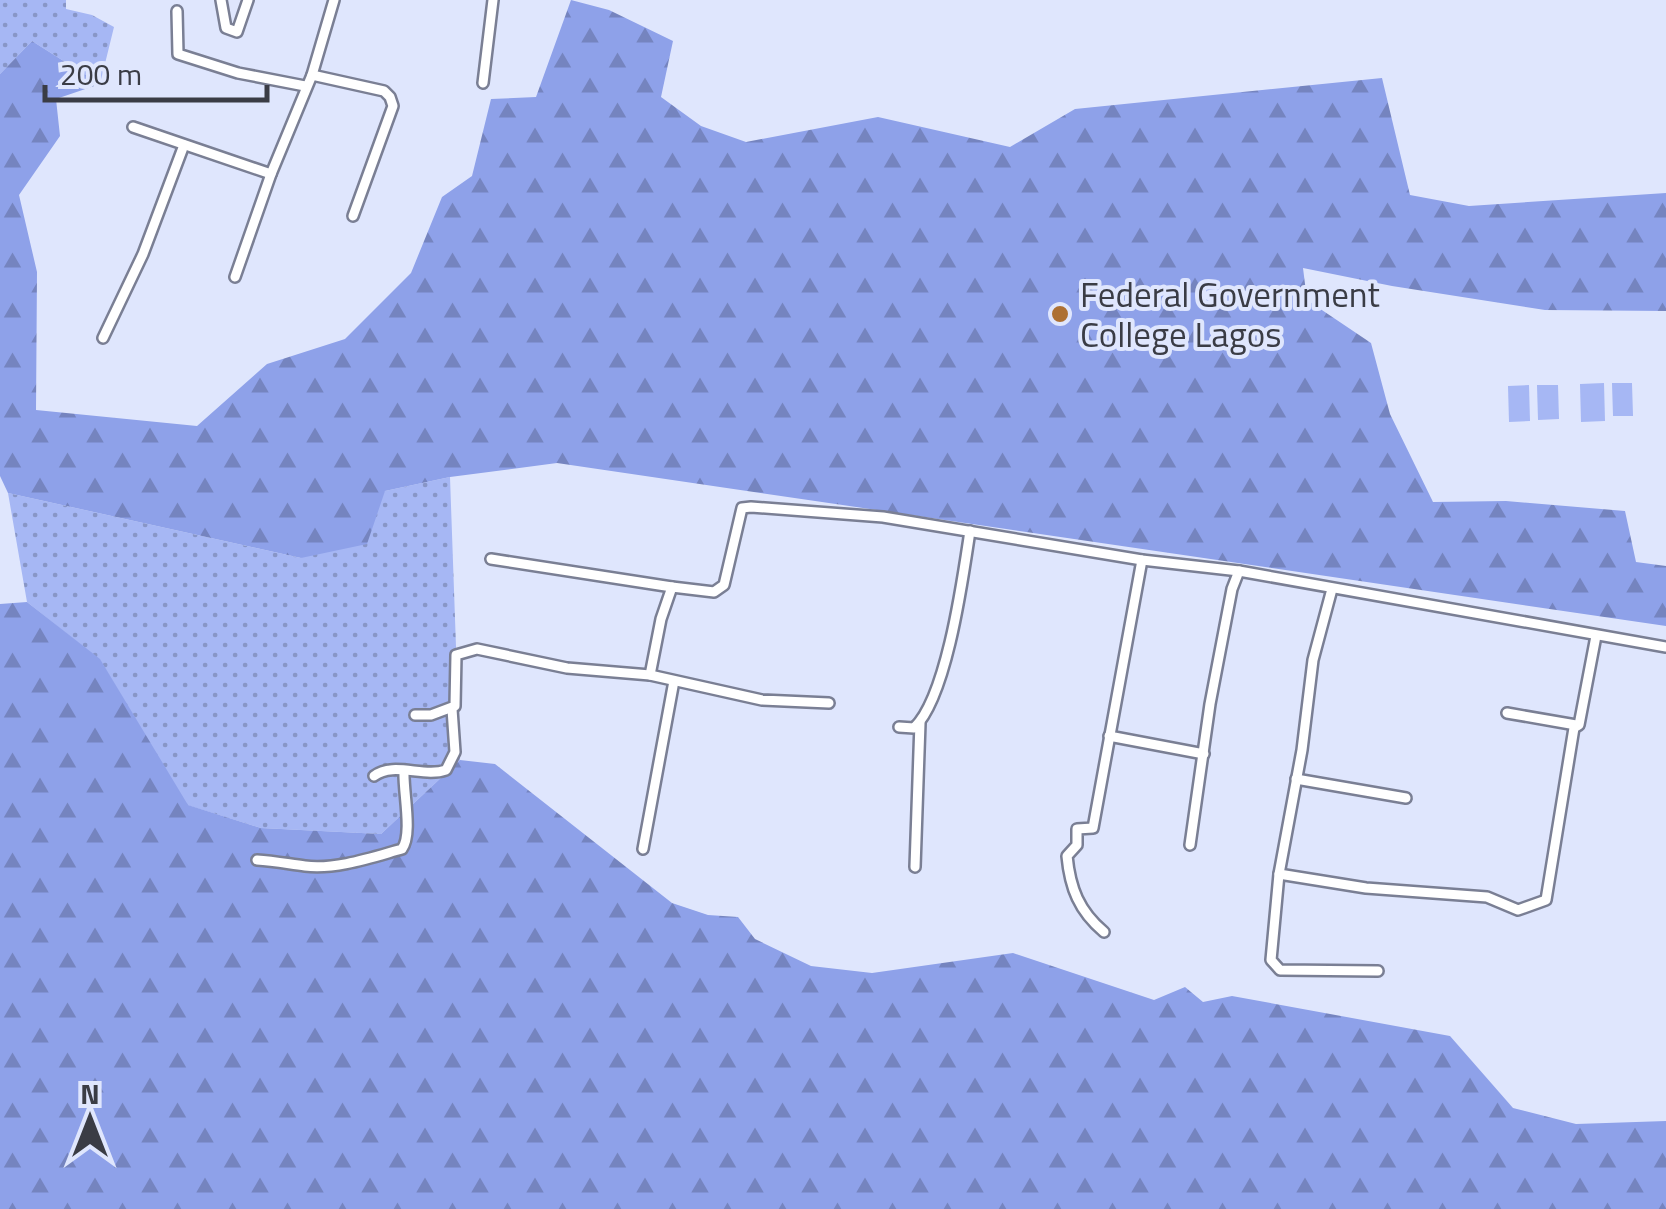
<svg xmlns="http://www.w3.org/2000/svg" width="1666" height="1209" font-family="'Titillium Web',sans-serif">
  <style>
    .grass { fill: url(#grass-dots) }
    .forest { fill: url(#forest-firs) }
    .park { fill: #a6b7f4 }
    .lines { fill: none; stroke-linecap: round; stroke-linejoin: round }
    .street-casing { stroke: #7a7f94; stroke-width: 14 }
    .street { stroke: #fff; stroke-width: 9 }
    .poi-dot { fill: #ad7033; stroke: #dfe6fd; stroke-width: 4 }
    .labels { text-anchor: middle; dominant-baseline: central; stroke-width: 8; stroke-linejoin: round; paint-order: stroke }
    .poi-label { font-size: 35px; fill: #3a3c45; stroke: #dfe6fd; text-anchor: start }
  </style>
  <defs>
    <pattern id="grass-dots" width="8" height="8" patternUnits="userSpaceOnUse" patternTransform="scale(2.5)"><rect width="8" height="8" fill="#a6b7f4"/><path d="M2 2h.1M6 6h.1" fill="none" stroke="#8896c7" stroke-width="1.8" stroke-linecap="round"/></pattern>
    <pattern id="forest-firs" width="22" height="20" patternUnits="userSpaceOnUse" patternTransform="scale(2.5)"><rect width="22" height="20" fill="#8ea1e9"/><path d="M5 1l3.5 6h-7zM16 11l3.5 6h-7z" fill="#7584bf"/></pattern>
  </defs>
  <rect width="100%" height="100%" fill="#dfe6fd"/>
  <!-- grass -->
  <g class="grass">
    <polygon points="0,0 66,0 66,9 92,15 114,27 100,84 32,41 0,74"/>
    <polygon points="450,477 460,760 381,834 261,828 187,805 100,660 27,602 8,493 301,558 385,491"/>
  </g>
  <!-- forest -->
  <g class="forest">
    <polygon points="571,0 609,10 673,41 661,97 701,126 746,142 878,117 1010,147 1075,109 1382,78 1410,195 1469,206 1666,193 1666,311 1545,310 1392,286 1303,268 1307,300 1371,343 1390,414 1433,502 1506,501 1625,511 1636,562 1666,566 1666,626 557,463 450,477 385,491 367,544 301,558 8,493 0,476 0,74 32,41 100,84 56,99 60,136 19,195 37,272 36,410 197,426 267,364 345,339 411,273 442,197 472,176 491,99 536,97"/>
    <polygon points="27,602 100,659 188,805 261,828 381,834 460,760 495,764 672,903 708,915 738,917 755,939 811,966 872,973 1013,953 1154,1000 1185,987 1203,1002 1232,996 1450,1036 1513,1108 1576,1124 1666,1121 1666,1209 0,1209 0,604"/>
  </g>
  <!-- park -->
  <g class="park">
    <polygon points="1604,383 1605,421 1581,422 1580,384"/>
    <polygon points="1612,383 1632,383 1633,416 1613,416"/>
    <polygon points="1529,385 1530,421 1509,422 1508,386"/>
    <polygon points="1537,385 1558,385 1559,419 1538,420"/>
  </g>
  <g class="lines">
    <defs>
      <g id="street">
        <polyline points="221,0 226,28 237,32 248,0"/>
        <polyline points="177,11 178,54 238,73 305,86"/>
        <polyline points="312,75 384,91 390,97 393,106 353,216"/>
        <polyline points="483,83 493,0"/>
        <polyline points="133,127 271,174"/>
        <polyline points="235,277 271,174 312,75 334,0"/>
        <polyline points="103,338 143,254 184,145"/>
        <polyline points="491,559 672,587"/>
        <polyline points="1332,589 1313,660 1302,750 1279,874 1271,960 1280,970 1378,971"/>
        <polyline points="650,675 661,619 672,587 714,592 724,585 742,508 751,507 883,517 1142,560 1239,571 1666,647"/>
        <polyline points="1507,713 1576,725"/>
        <polyline points="415,715 431,715 455,706 456,655 477,649 567,668 650,675 762,700 829,703"/>
        <path d="M 899,727 L 914,728 C 947,697 963,577 970,531"/>
        <polyline points="1109,736 1204,754"/>
        <path d="M 374,776 C 393,761 424,778 446,770 L 455,752 L 452,709"/>
        <polyline points="1296,779 1406,798"/>
        <polyline points="1190,845 1210,704 1232,589 1239,571"/>
        <polyline points="643,849 674,681"/>
        <path d="M 257,860 C 274,861 289,864 305,866 C 336,870 373,857 402,849 C 413,834 403,792 404,771"/>
        <polyline points="915,867 920,723"/>
        <polyline points="1279,874 1366,888 1487,897 1518,910 1546,900 1574,728 1579,725 1596,636"/>
        <path d="M 1104,932 C 1079,911 1070,888 1067,856 L 1077,845 L 1077,829 L 1093,828 L 1142,560"/>
      </g>
    </defs>
    <!-- street casing -->
    <use href="#street" class="street-casing"/>
    <!-- street -->
    <use href="#street" class="street"/>
  </g>
  <!-- markers -->
  <circle class="poi-dot" cx="1060" cy="314" r="10"/>
  <g class="labels">
    <!-- poi labels -->
    <g class="poi-label">
      <text x="1080" y="294">Federal Government<tspan x="1080" dy="40">College Lagos</tspan></text>
    </g>
  </g>
  <!-- north arrow -->
  <g transform="translate(90 1119)" stroke="#dfe6fd" stroke-width="8" paint-order="stroke">
  <path d="M0-8L18 38L0 25L-18 38Z" fill="#3a3c45"/>
  <text y="-15" font-size="28" font-weight="bold" text-anchor="middle" fill="#3a3c45">N</text>
  </g>
  <!-- scale -->
  <path d="M45 85v15h222v-15" fill="none" stroke="#3a3c45" stroke-width="5"/>
  <text x="60" y="85" font-size="30" fill="#3a3c45" stroke="#dfe6fd" stroke-width="8" paint-order="stroke">200 m</text>
</svg>
